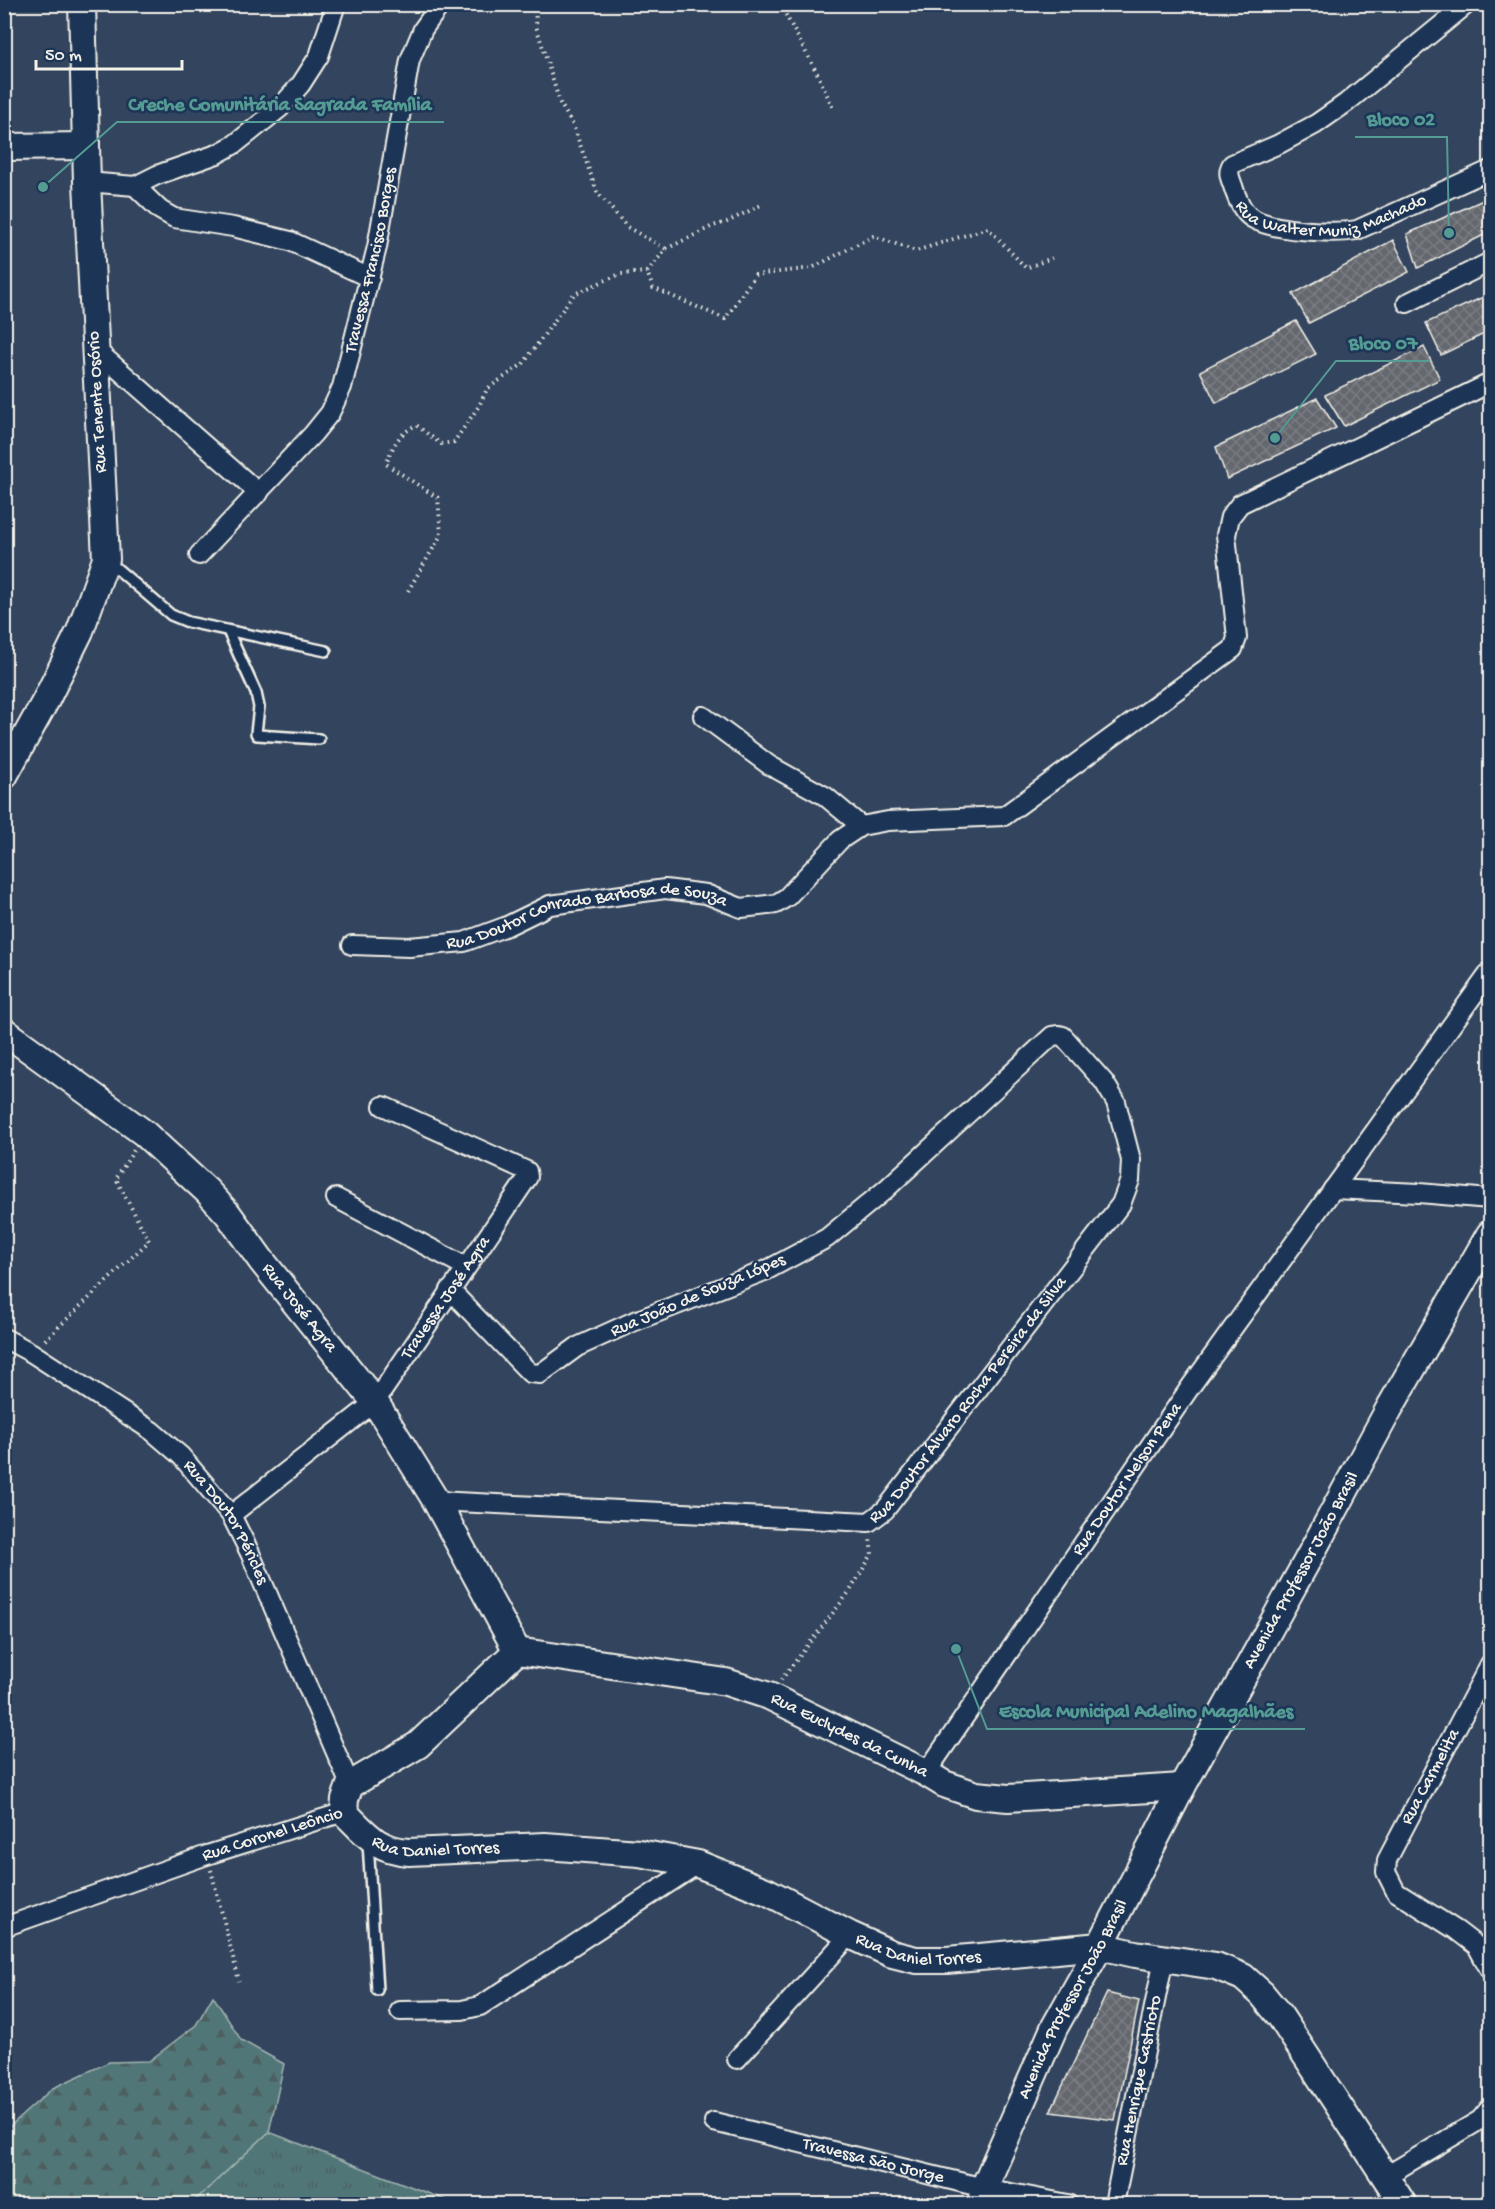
<svg xmlns="http://www.w3.org/2000/svg" width="1495" height="2209" font-family="'Gochi Hand',sans-serif">
  <style>
    .grass { fill: url(#grass-tufts); stroke: #a2b4b0; stroke-width: 1.5 }
    .forest { fill: url(#forest-firs); stroke: #a2b4b0; stroke-width: 1.5 }
    .building { fill: url(#building-cross-hatch); stroke: #f4f1e8; stroke-width: 1.5 }
    .lines { fill: none; stroke-linecap: round; stroke-linejoin: round }
    .lane-casing { stroke: #f4f1e8; stroke-width: 14 }
    .street-casing { stroke: #f4f1e8; stroke-width: 22 }
    .secondary-casing { stroke: #f4f1e8; stroke-width: 30 }
    .path { stroke: #f4f1e8; stroke-width: 4; stroke-dasharray: 1.5 4.5; stroke-linecap: butt }
    .lane { stroke: #1d3557; stroke-width: 9 }
    .street { stroke: #1d3557; stroke-width: 18 }
    .secondary { stroke: #1d3557; stroke-width: 26 }
    .labels { text-anchor: middle; dominant-baseline: central; stroke-width: 5; stroke-linejoin: round; paint-order: stroke }
    .street-label { font-size: 18px; fill: #f4f1e8; stroke: #1d3557 }
    .leader { fill: none; stroke: #549b93; stroke-width: 2 }
    .callout-dot { fill: #549b93; stroke: #1d3557; stroke-width: 2 }
    .callout-label { font-size: 20px; text-anchor: middle; font-weight: bold; fill: #549b93; stroke: #1d3557; stroke-width: 5; stroke-linejoin: round; paint-order: stroke }
  </style>
  <defs>
    <pattern id="grass-tufts" width="24" height="20" patternUnits="userSpaceOnUse" patternTransform="scale(1.5)"><rect width="24" height="20" fill="#517678"/><path d="M3 7l-1-3M5 7V3M7 7l1-3M15 17l-1-3M17 17v-4M19 17l1-3" fill="none" stroke="#4d5f5f"/></pattern>
    <pattern id="forest-firs" width="22" height="20" patternUnits="userSpaceOnUse" patternTransform="scale(1.5)"><rect width="22" height="20" fill="#517678"/><path d="M5 1l3.5 6h-7zM16 11l3.5 6h-7z" fill="#4d5f5f"/></pattern>
    <pattern id="building-cross-hatch" width="8" height="8" patternUnits="userSpaceOnUse" patternTransform="scale(1.5)"><rect width="8" height="8" fill="#64676e"/><path d="M0 0l8 8M0 8l8-8" fill="none" stroke="#7b7d83"/></pattern>
  </defs>
  <rect width="100%" height="100%" fill="#32445e"/>
  <filter id="ink" filterUnits="userSpaceOnUse"><feTurbulence type="fractalNoise" baseFrequency=".0167" numOctaves="2"/><feDisplacementMap in="SourceGraphic" scale="12" xChannelSelector="R" yChannelSelector="G"/><feConvolveMatrix kernelMatrix="1 2 1 2 8 2 1 2 1" color-interpolation-filters="sRGB"/></filter>
  <g filter="url(#ink)">
    <!-- grass -->
    <polygon class="grass" points="269,2132 456,2204 191,2204"/>
    <!-- forest -->
    <polygon class="forest" points="213,1996 241,2040 284,2064 269,2132 191,2204 5,2204 5,2127 9,2127 53,2088 109,2062 149,2061 196,2025"/>
    <!-- building -->
    <g class="building">
      <polygon points="1490,197 1490,232 1418,268 1407,234"/>
      <polygon points="1393,240 1409,272 1309,323 1293,294"/>
      <polygon points="1490,294 1490,331 1441,355 1426,323"/>
      <polygon points="1296,321 1316,354 1216,403 1200,371"/>
      <polygon points="1424,347 1440,379 1344,426 1325,395"/>
      <polygon points="1317,398 1336,428 1227,479 1216,447"/>
      <polygon points="1107,1993 1139,2001 1115,2120 1050,2112"/>
    </g>
    <g class="lines">
      <defs>
        <g id="lane">
          <polyline points="108,561 171,615 188,622 326,651"/>
          <polyline points="228,631 256,693 259,707 256,733 257,735 319,739"/>
          <polyline points="368,1842 377,1990"/>
        </g>
        <g id="street">
          <path id="s1" d="M 1467,4 L 1346,103 L 1316,124 L 1279,144 L 1232,164 C 1227,172 1230,178 1233,186 C 1236,196 1242,212 1252,218 C 1273,231 1333,234 1357,230 L 1490,170"/>
          <polyline points="87,182 135,186 157,175 217,154 235,144 280,108 301,84 319,56 336,4"/>
          <polyline points="135,186 160,210 174,218 233,227 290,241 370,278"/>
          <polyline points="1407,303 1490,262"/>
          <polyline points="95,349 259,493"/>
          <path id="s2" d="M 199,555 L 313,434 L 330,413 L 342,387 L 377,247 L 410,60 L 423,29 L 441,4"/>
          <polyline points="703,716 769,765 825,796 861,826"/>
          <polyline points="4,737 21,746"/>
          <path id="s3" d="M 352,945 L 409,947 L 464,942 L 507,926 L 550,905 L 665,889 L 706,894 L 741,908 L 776,904 L 787,897 L 840,840 L 861,826 L 888,821 L 1004,816 L 1233,649 L 1237,638 L 1226,535 L 1230,517 L 1240,504 L 1490,383"/>
          <polyline points="1333,1189 1419,1193 1490,1199"/>
          <polyline points="336,1198 466,1267"/>
          <path id="s4" d="M 4,1338 L 32,1353 L 152,1431 L 181,1456 L 231,1515 L 250,1553 L 350,1785"/>
          <path id="s5" d="M 436,1501 L 869,1522 L 885,1510 L 1121,1204 L 1130,1180 L 1131,1160 L 1116,1102 L 1104,1082 L 1063,1036 L 1059,1035 L 1052,1036 L 885,1190 L 827,1238 L 767,1270 L 630,1323 L 577,1347 L 540,1374 L 530,1373 L 450,1290"/>
          <path id="s6" d="M 231,1515 L 375,1402 L 528,1177 L 527,1171 L 383,1106"/>
          <polyline points="1490,1664 1387,1860 1386,1872 1396,1892 1456,1930 1477,1946 1490,1970"/>
          <path id="s7" d="M 926,1773 L 1191,1386 L 1490,972"/>
          <path id="s8" d="M 4,1927 L 207,1855 L 344,1812"/>
          <polyline points="400,2011 462,2010 480,2006 698,1864"/>
          <polyline points="737,2059 850,1935"/>
          <path id="s9" d="M 714,2122 L 984,2188 L 1068,2204"/>
          <polyline points="1386,2176 1480,2120 1490,2108"/>
          <path id="s10" d="M 1114,2204 L 1164,1958"/>
        </g>
        <g id="secondary">
          <polyline points="4,147 86,146"/>
          <polyline points="4,776 46,700 80,631 106,559 87,182 82,4"/>
          <path id="s11" d="M 4,1031 L 144,1133 L 207,1191 L 228,1214 L 261,1260 L 375,1402 L 436,1501 L 517,1651"/>
          <path id="s12" d="M 517,1651 L 418,1745 L 350,1785 L 345,1799 L 344,1812 C 366,1834 377,1850 409,1852 L 545,1846 L 639,1853 L 698,1864 L 768,1892 L 850,1935 L 892,1954 L 916,1960 L 947,1960 L 1100,1946 L 1135,1954 L 1216,1966 L 1243,1977 L 1262,1994 L 1280,2016 L 1403,2204"/>
          <path id="s13" d="M 517,1651 L 726,1682 L 769,1696 L 926,1773 L 944,1784 L 976,1795 L 1008,1798 L 1182,1787"/>
          <path id="s14" d="M 981,2204 L 984,2188 L 1054,2028 L 1100,1946 L 1182,1787 L 1307,1561 L 1389,1409 L 1490,1234"/>
        </g>
      </defs>
      <!-- lane casing -->
      <use href="#lane" class="lane-casing"/>
      <!-- street casing -->
      <use href="#street" class="street-casing"/>
      <!-- secondary casing -->
      <use href="#secondary" class="secondary-casing"/>
      <!-- path -->
      <g class="path">
        <polyline points="534,4 537,29 560,103 573,125 597,192 627,227 666,249"/>
        <polyline points="780,4 817,73 833,108"/>
        <polyline points="647,272 666,249 713,226 727,222 763,204"/>
        <path d="M 408,591 L 441,535 L 438,498 L 386,464 C 394,444 397,436 416,425 L 441,444 L 454,442 L 479,406 L 487,389 L 523,364 L 574,294 L 620,274 L 647,272 L 653,288 L 725,319 L 755,275 L 812,268 L 873,236 L 916,251 L 988,228 L 1026,268 L 1052,258"/>
        <polyline points="45,1340 149,1241 116,1179 134,1150"/>
        <polyline points="781,1680 850,1591 872,1554 870,1538"/>
        <polyline points="211,1870 239,1981"/>
      </g>
      <!-- lane -->
      <use href="#lane" class="lane"/>
      <!-- street -->
      <use href="#street" class="street"/>
      <!-- secondary -->
      <use href="#secondary" class="secondary"/>
    </g>
  </g>
  <g class="labels">
    <!-- street labels -->
    <g class="street-label">
      <text stroke="none"><textPath href="#s1" startOffset="428">Rua Walter Muniz Machado</textPath></text>
      <text stroke="none"><textPath href="#s2" startOffset="352">Travessa Francisco Borges</textPath></text>
      <text transform="translate(98 402) rotate(-93)">Rua Tenente Osório</text>
      <text stroke="none"><textPath href="#s3" startOffset="240">Rua Doutor Conrado Barbosa de Souza</textPath></text>
      <text transform="translate(698 1296) rotate(-23)">Rua João de Souza Lópes</text>
      <text stroke="none"><textPath href="#s6" startOffset="309">Travessa José Agra</textPath></text>
      <text stroke="none"><textPath href="#s11" startOffset="408">Rua José Agra</textPath></text>
      <text stroke="none"><textPath href="#s5" startOffset="591">Rua Doutor Álvaro Rocha Pereira da Silva</textPath></text>
      <text stroke="none"><textPath href="#s7" startOffset="356">Rua Doutor Nelson Pena</textPath></text>
      <text stroke="none"><textPath href="#s4" startOffset="294">Rua Doutor Péricles</textPath></text>
      <text stroke="none"><textPath href="#s14" startOffset="711">Avenida Professor João Brasil</textPath></text>
      <text stroke="none"><textPath href="#s13" startOffset="346">Rua Euclydes da Cunha</textPath></text>
      <text transform="translate(1431 1777) rotate(-62)">Rua Carmelita</text>
      <text stroke="none"><textPath href="#s8" startOffset="284">Rua Coronel Leôncio</textPath></text>
      <text stroke="none"><textPath href="#s12" startOffset="348">Rua Daniel Torres</textPath></text>
      <text stroke="none"><textPath href="#s12" startOffset="852">Rua Daniel Torres</textPath></text>
      <text stroke="none"><textPath href="#s14" startOffset="225">Avenida Professor João Brasil</textPath></text>
      <text stroke="none"><textPath href="#s10" startOffset="126">Rua Henrique Castrioto</textPath></text>
      <text stroke="none"><textPath href="#s9" startOffset="164">Travessa São Jorge</textPath></text>
    </g>
  </g>
  <!-- callouts -->
  <path class="leader" d="M43 187L117 122H444M1449 233L1447 137H1355M1275 438L1336 361H1429M956 1649L987 1729H1305"/>
  <g class="callout-dot">
    <circle cx="43" cy="187" r="6"/>
    <circle cx="1449" cy="233" r="6"/>
    <circle cx="1275" cy="438" r="6"/>
    <circle cx="956" cy="1649" r="6"/>
  </g>
  <g class="callout-label">
    <text x="280" y="110">Creche Comunitária Sagrada Família</text>
    <text x="1401" y="125">Bloco 02</text>
    <text x="1383" y="349">Bloco 07</text>
    <text x="1146" y="1717">Escola Municipal Adelino Magalhães</text>
  </g>
  <!-- margin -->
  <rect width="1495" height="2209" fill="none" stroke="#1d3557" stroke-width="24"/>
  <rect x="12" y="12" width="1471" height="2185" fill="none" stroke="#f4f1e8" stroke-width="2" filter="url(#ink)"/>
  <!-- scale -->
  <path d="M36 60v9h146v-9" fill="none" stroke="#f4f1e8" stroke-width="3"/>
  <text x="45" y="60" font-size="18" fill="#f4f1e8" stroke="#1d3557" stroke-width="4.5" paint-order="stroke">50 m</text>
</svg>
